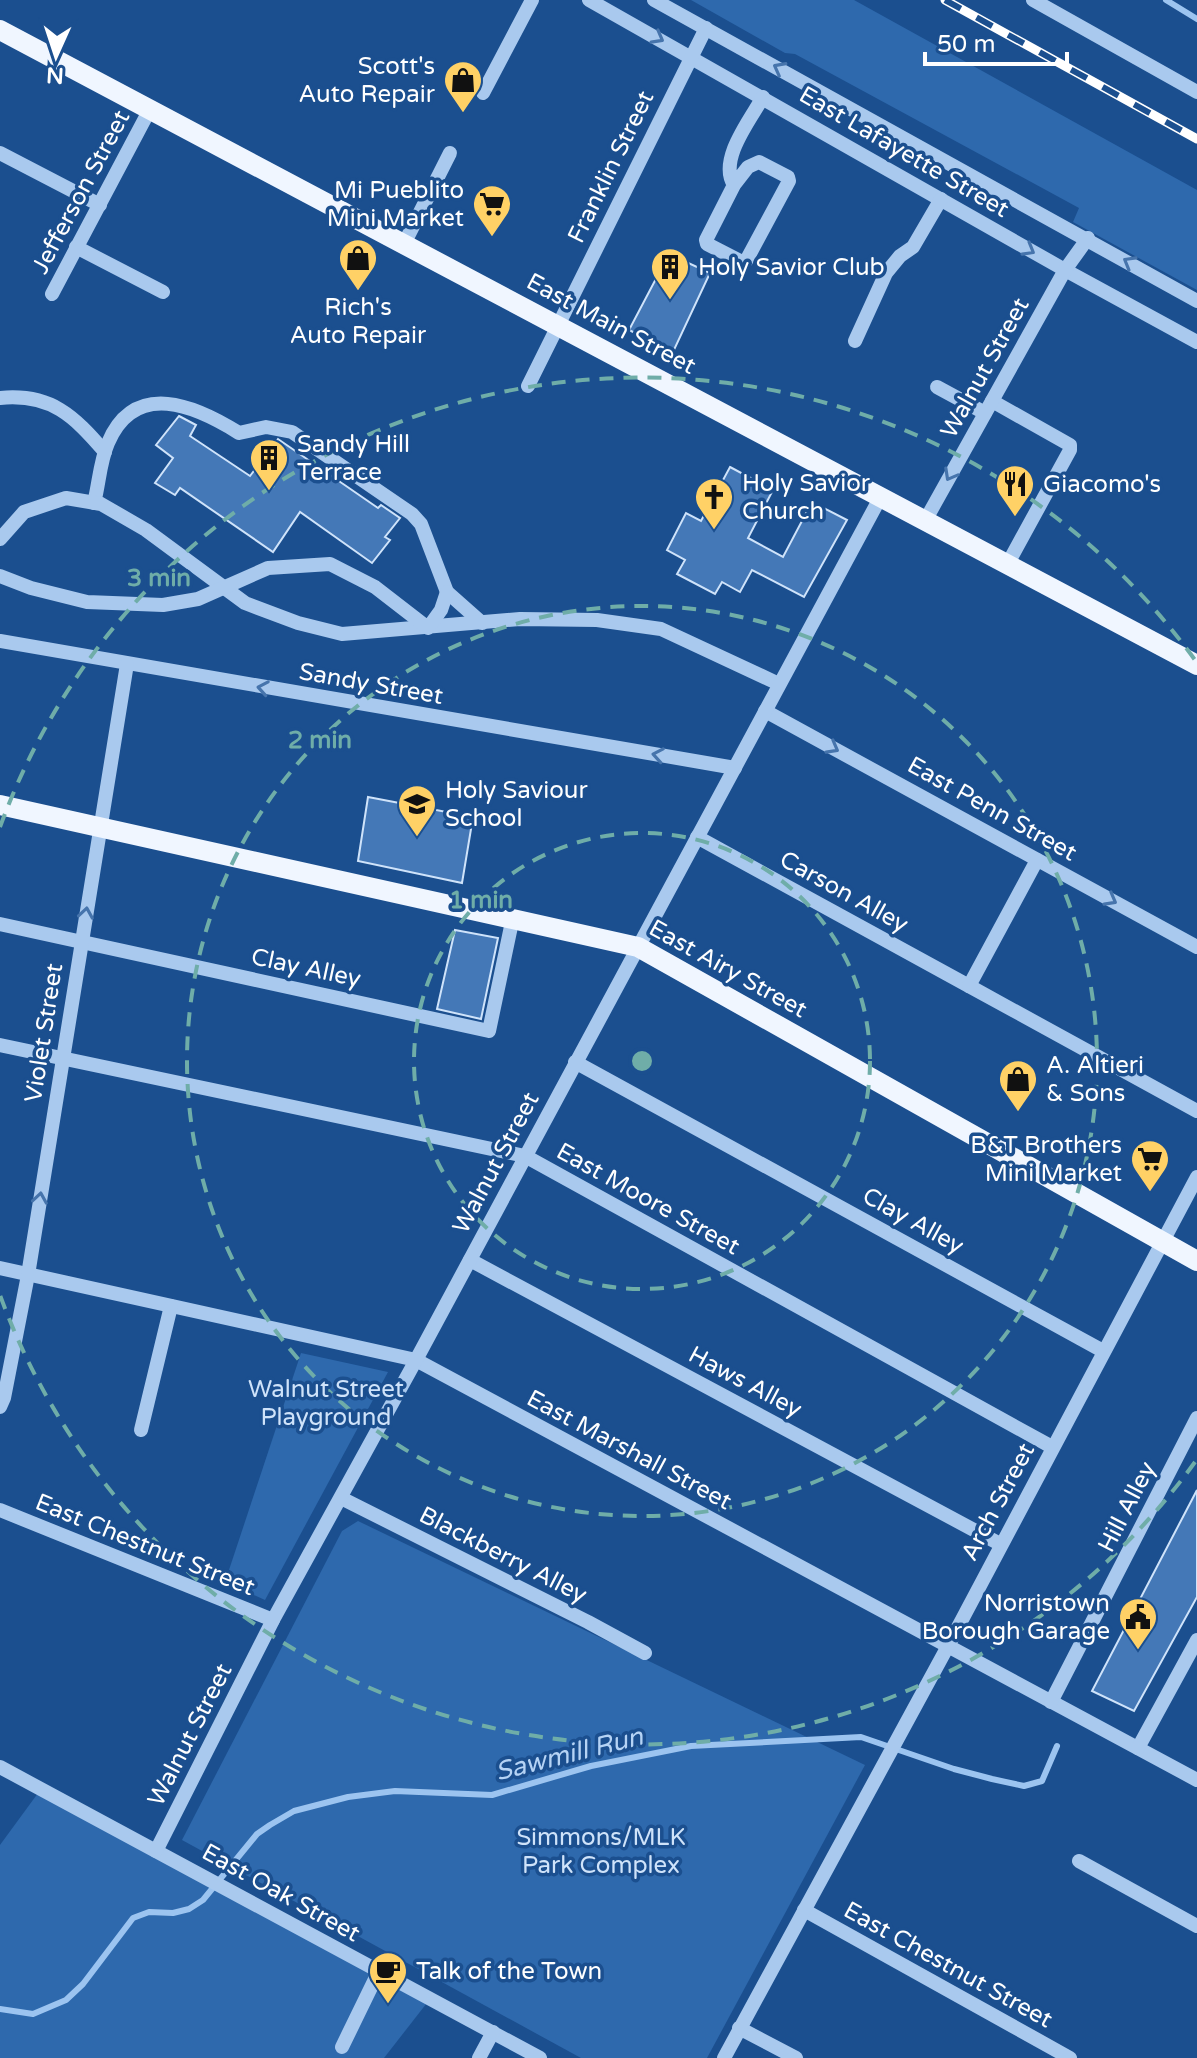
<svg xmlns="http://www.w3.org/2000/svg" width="1197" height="2058" font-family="'Varela Round',sans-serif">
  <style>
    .green { fill: #2e69ad }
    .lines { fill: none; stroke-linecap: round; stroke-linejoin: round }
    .stream { stroke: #9cc4f0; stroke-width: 6 }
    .building { fill: #4478b7; stroke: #cfe3fa; stroke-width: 2 }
    .minor { stroke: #a9c9ee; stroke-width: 14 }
    .major { stroke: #f0f6ff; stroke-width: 20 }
    .rail-casing { stroke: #fff; stroke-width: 9 }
    .rail { stroke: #1b4f8f; stroke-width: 6; stroke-dasharray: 18; stroke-linecap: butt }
    .oneway { stroke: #4674ac }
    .ring { fill: none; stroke: #6fada8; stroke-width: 4; stroke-dasharray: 14 10 }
    .labels { text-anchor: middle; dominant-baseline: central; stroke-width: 7; stroke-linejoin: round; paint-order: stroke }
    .poi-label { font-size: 24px; fill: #fff; stroke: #1b4f8f; text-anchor: start }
    .street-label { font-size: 24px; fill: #fff; stroke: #1b4f8f }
    .park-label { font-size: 24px; fill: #cfe3fa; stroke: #1b4f8f }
    .water-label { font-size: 26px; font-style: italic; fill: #b5d3f5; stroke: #1b4f8f }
    .centre { fill: #6fada8; stroke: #1b4f8f; stroke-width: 4 }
    .ring-label { font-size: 24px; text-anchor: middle; font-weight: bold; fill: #6fada8; stroke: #1b4f8f; stroke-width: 7; stroke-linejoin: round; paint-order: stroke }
  </style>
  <rect width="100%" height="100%" fill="#1b4f8f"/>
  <!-- green -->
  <g class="green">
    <polygon points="691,0 854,0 1197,190 1197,290 1073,222 1079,208 795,54 785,53"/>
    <polygon points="301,1353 388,1372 265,1600 225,1582"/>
    <polygon points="358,1521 865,1765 707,2058 581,2058 182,1840 342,1531"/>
    <polygon points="41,1789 430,1999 384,2058 0,2058 0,1845"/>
  </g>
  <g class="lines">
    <!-- stream -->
    <g class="stream">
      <polyline points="1166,0 1197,19"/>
      <polyline points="0,2009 33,2014 66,2000 83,1984 133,1918 149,1912 173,1913 189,1909 203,1900 257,1834 270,1825 294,1811 348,1797 395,1791 492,1795 591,1766 691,1746 861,1737 954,1769 992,1779 1024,1786 1042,1781 1057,1746"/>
    </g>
  </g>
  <!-- building -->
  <g class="building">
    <polygon points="669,254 710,273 673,352 629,330"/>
    <polygon points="179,416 196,425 190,436 250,476 278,439 378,508 381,505 400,518 385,537 390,540 372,563 300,512 273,552 180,488 175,495 155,483 173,458 156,445"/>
    <polygon points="730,467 773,490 748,538 783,557 812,502 847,520 804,597 752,570 740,592 722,582 715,594 677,574 685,560 667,550 686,513 701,521"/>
    <polygon points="368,797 473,817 462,883 358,861"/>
    <polygon points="455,930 498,938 481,1019 437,1009"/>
    <polygon points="1197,1490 1197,1597 1134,1711 1092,1691"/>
  </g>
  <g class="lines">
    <!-- minor -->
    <g class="minor">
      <polyline points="589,0 1065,270 1197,342"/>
      <polyline points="654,0 1197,301"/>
      <polyline points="1033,0 1197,92"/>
      <polyline points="483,93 532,0"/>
      <polyline points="0,153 100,205"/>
      <path d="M 734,185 L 748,167 L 759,162 L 788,177 L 789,181 L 746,261 L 742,262 L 707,244 L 706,240 L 734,185 C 718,160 750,120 763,97"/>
      <polyline points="404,244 450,153"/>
      <polyline points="76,247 163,292"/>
      <polyline points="52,294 149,111"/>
      <polyline points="855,341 886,273 900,256 913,247 941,199"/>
      <polyline points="528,386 706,28"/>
      <polyline points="937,387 985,413"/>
      <path d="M 0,398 C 51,393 74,416 105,452"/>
      <polyline points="992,401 1070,445 1070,450 1007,565"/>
      <path d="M 94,503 C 99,484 100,461 108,443 C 135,379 196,406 239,433 L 266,427 L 292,432 L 412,514 L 421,524 L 447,592 L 482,623"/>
      <polyline points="925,521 1065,270 1088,238"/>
      <polyline points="0,539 24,512 66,498 101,504 146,530 245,603 298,623 342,634 520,619 597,620 661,629 779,684"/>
      <polyline points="0,576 31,588 87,602 163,605 198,599 268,568 330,564 375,587 428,628 441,610 447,592"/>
      <polyline points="0,641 735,768"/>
      <polyline points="765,711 1197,947"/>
      <polyline points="697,837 969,986 1037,860"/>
      <polyline points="0,924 489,1031 513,917"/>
      <polyline points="969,986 1197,1111"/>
      <polyline points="0,1045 525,1156 1052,1447"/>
      <polyline points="575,1062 1103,1351"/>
      <polyline points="470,1260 1000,1544"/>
      <polyline points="0,1268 416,1360 1197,1780"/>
      <polyline points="0,1407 4,1398 28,1275 127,664"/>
      <polyline points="141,1430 171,1306"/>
      <polyline points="341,1498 588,1622 645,1653"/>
      <polyline points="0,1510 273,1620"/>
      <polyline points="1051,1702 1197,1418"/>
      <polyline points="1138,1748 1197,1640"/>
      <polyline points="0,1767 540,2058"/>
      <polyline points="156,1851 273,1620 416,1360 880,498"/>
      <polyline points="1079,1861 1197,1926"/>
      <polyline points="804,1910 1070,2058"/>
      <polyline points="739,2028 796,2058"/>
      <polyline points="342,2047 379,1971"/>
      <polyline points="479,2058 493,2032"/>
      <polyline points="724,2058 948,1646 1197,1177"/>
    </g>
    <!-- major -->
    <g class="major">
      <polyline points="0,30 1197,665"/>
      <polyline points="0,805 638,947 1197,1261"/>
    </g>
    <defs>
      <polyline id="rail" points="945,0 1197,139"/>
    </defs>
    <!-- rail casing -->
    <use href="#rail" class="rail-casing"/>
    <!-- rail -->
    <use href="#rail" class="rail"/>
  </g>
  <!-- one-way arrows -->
  <defs><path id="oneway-chevron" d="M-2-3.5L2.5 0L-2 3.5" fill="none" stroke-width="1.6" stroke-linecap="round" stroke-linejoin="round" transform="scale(2)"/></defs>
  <g class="oneway">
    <use href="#oneway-chevron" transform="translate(658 38) rotate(29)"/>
    <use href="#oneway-chevron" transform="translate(779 68) rotate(-152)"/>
    <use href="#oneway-chevron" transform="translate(1029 250) rotate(30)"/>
    <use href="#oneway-chevron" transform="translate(1129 262) rotate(-150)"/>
    <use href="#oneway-chevron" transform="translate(950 475) rotate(119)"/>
    <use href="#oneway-chevron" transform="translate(263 688) rotate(-170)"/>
    <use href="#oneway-chevron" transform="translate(833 748) rotate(29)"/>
    <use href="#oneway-chevron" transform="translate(658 755) rotate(-170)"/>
    <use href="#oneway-chevron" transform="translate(1111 900) rotate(29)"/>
    <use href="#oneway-chevron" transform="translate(86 913) rotate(-81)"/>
    <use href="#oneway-chevron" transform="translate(40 1198) rotate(-81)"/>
  </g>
  <!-- distance rings -->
  <g class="ring">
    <circle cx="642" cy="1061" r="228"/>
    <circle cx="642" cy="1061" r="455"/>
    <path d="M1195 1462A683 683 0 0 1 0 1295M0 827A683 683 0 0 1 1195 660"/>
  </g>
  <!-- icons -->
  <defs>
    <symbol id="shop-pin" viewBox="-11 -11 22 30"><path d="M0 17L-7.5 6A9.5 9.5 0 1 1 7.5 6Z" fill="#ffd166" stroke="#1b4f8f"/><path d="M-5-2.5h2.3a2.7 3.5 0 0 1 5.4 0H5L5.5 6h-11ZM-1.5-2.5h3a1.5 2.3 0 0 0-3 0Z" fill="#111"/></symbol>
    <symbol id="supermarket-pin" viewBox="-11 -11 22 30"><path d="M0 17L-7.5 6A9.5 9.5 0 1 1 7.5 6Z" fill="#ffd166" stroke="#1b4f8f"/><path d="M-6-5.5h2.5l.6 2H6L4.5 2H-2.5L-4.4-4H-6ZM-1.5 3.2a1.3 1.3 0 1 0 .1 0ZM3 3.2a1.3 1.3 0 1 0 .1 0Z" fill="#111"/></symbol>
    <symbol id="building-pin" viewBox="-11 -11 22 30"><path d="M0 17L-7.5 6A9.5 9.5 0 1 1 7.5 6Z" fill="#ffd166" stroke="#1b4f8f"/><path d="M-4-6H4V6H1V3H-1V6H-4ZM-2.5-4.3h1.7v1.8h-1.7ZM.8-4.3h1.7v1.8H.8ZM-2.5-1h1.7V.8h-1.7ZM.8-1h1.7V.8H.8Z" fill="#111"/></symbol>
    <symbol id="restaurant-pin" viewBox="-11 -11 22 30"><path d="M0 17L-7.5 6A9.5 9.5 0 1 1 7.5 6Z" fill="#ffd166" stroke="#1b4f8f"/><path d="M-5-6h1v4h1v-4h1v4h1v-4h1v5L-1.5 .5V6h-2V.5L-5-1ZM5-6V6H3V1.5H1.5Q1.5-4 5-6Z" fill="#111"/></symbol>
    <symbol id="church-pin" viewBox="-11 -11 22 30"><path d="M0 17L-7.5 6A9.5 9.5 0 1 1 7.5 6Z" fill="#ffd166" stroke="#1b4f8f"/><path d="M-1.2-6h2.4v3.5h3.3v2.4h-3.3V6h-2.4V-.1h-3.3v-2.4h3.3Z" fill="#111"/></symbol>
    <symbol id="school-pin" viewBox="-11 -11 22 30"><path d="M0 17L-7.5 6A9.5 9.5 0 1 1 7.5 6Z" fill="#ffd166" stroke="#1b4f8f"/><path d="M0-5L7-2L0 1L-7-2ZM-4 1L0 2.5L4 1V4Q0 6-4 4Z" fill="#111"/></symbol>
    <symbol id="civic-pin" viewBox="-11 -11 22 30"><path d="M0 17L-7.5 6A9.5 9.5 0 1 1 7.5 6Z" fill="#ffd166" stroke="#1b4f8f"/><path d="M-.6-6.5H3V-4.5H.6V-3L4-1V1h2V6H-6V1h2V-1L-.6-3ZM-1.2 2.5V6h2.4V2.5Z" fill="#111"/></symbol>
    <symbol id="cafe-pin" viewBox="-11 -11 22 30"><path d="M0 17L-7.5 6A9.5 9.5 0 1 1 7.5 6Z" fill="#ffd166" stroke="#1b4f8f"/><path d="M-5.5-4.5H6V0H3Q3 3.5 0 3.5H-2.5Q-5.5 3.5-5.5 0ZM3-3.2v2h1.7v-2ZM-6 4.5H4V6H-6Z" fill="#111"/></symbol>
  </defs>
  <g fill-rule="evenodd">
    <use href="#shop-pin" x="441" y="58" width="44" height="60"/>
    <use href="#supermarket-pin" x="470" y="182" width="44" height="60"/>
    <use href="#shop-pin" x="336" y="236" width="44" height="60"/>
    <use href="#building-pin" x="648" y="245" width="44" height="60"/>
    <use href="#building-pin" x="247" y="436" width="44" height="60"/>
    <use href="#restaurant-pin" x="993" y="462" width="44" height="60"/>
    <use href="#church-pin" x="692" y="475" width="44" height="60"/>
    <use href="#school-pin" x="395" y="782" width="44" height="60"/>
    <use href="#shop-pin" x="996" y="1057" width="44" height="60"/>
    <use href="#supermarket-pin" x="1128" y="1137" width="44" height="60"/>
    <use href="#civic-pin" x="1116" y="1595" width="44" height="60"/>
    <use href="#cafe-pin" x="366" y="1949" width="44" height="60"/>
  </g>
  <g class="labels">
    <!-- poi labels -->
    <g class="poi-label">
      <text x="435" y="66" text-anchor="end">Scott's<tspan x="435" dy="28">Auto Repair</tspan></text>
      <text x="464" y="190" text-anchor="end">Mi Pueblito<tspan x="464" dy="28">Mini Market</tspan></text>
      <text x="698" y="267">Holy Savior Club</text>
      <text x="358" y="307" text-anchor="middle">Rich's<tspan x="358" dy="28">Auto Repair</tspan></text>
      <text x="297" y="444">Sandy Hill<tspan x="297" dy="28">Terrace</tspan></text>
      <text x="742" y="483">Holy Savior<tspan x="742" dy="28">Church</tspan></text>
      <text x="1043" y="484">Giacomo's</text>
      <text x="445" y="790">Holy Saviour<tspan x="445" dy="28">School</tspan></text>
      <text x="1046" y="1065">A. Altieri<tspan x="1046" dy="28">&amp; Sons</tspan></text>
      <text x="1122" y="1145" text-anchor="end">B&amp;T Brothers<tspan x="1122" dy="28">Mini Market</tspan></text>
      <text x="1110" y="1603" text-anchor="end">Norristown<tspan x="1110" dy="28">Borough Garage</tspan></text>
      <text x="416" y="1971">Talk of the Town</text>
    </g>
    <!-- street labels -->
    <g class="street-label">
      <text transform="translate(904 152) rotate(30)">East Lafayette Street</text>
      <text transform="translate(611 167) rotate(-64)">Franklin Street</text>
      <text transform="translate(81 192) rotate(-62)">Jefferson Street</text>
      <text transform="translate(611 324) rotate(28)">East Main Street</text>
      <text transform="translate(985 368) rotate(-61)">Walnut Street</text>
      <text transform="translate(371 684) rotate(10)">Sandy Street</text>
      <text transform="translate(992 809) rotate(29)">East Penn Street</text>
      <text transform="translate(844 892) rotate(29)">Carson Alley</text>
      <text transform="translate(306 968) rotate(12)">Clay Alley</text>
      <text transform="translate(728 969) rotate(29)">East Airy Street</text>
      <text transform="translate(44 1033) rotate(-81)">Violet Street</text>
      <text transform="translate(496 1163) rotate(-62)">Walnut Street</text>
      <text transform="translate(648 1199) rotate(29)">East Moore Street</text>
      <text transform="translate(913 1221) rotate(29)">Clay Alley</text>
      <text transform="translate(745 1382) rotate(28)">Haws Alley</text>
      <text transform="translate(629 1450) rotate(28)">East Marshall Street</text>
      <text transform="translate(998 1502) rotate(-62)">Arch Street</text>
      <text transform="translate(1127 1507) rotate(-63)">Hill Alley</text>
      <text transform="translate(145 1545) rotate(22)">East Chestnut Street</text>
      <text transform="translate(503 1555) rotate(27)">Blackberry Alley</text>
      <text transform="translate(190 1735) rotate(-63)">Walnut Street</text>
      <text transform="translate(281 1893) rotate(29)">East Oak Street</text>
      <text transform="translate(948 1965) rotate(29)">East Chestnut Street</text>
    </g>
    <!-- park labels -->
    <g class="park-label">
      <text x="326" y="1389">Walnut Street<tspan x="326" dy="28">Playground</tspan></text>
      <text x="601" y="1837">Simmons/MLK<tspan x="601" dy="28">Park Complex</tspan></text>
    </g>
    <!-- water labels -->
    <g class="water-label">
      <text transform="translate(569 1754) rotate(-14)">Sawmill Run</text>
    </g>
  </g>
  <circle cx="642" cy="1061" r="12" class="centre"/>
  <g class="ring-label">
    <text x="159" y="586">3 min</text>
    <text x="320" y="748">2 min</text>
    <text x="481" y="908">1 min</text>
  </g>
  <!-- north arrow -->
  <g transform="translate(56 56) rotate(183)" stroke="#1b4f8f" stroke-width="6" paint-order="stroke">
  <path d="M0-6L14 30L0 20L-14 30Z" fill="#ffffff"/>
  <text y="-12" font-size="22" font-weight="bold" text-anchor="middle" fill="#ffffff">N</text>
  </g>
  <!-- scale -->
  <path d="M925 52v12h142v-12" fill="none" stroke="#ffffff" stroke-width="4"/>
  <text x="937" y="52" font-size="24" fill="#ffffff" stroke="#1b4f8f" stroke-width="6" paint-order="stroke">50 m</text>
</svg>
